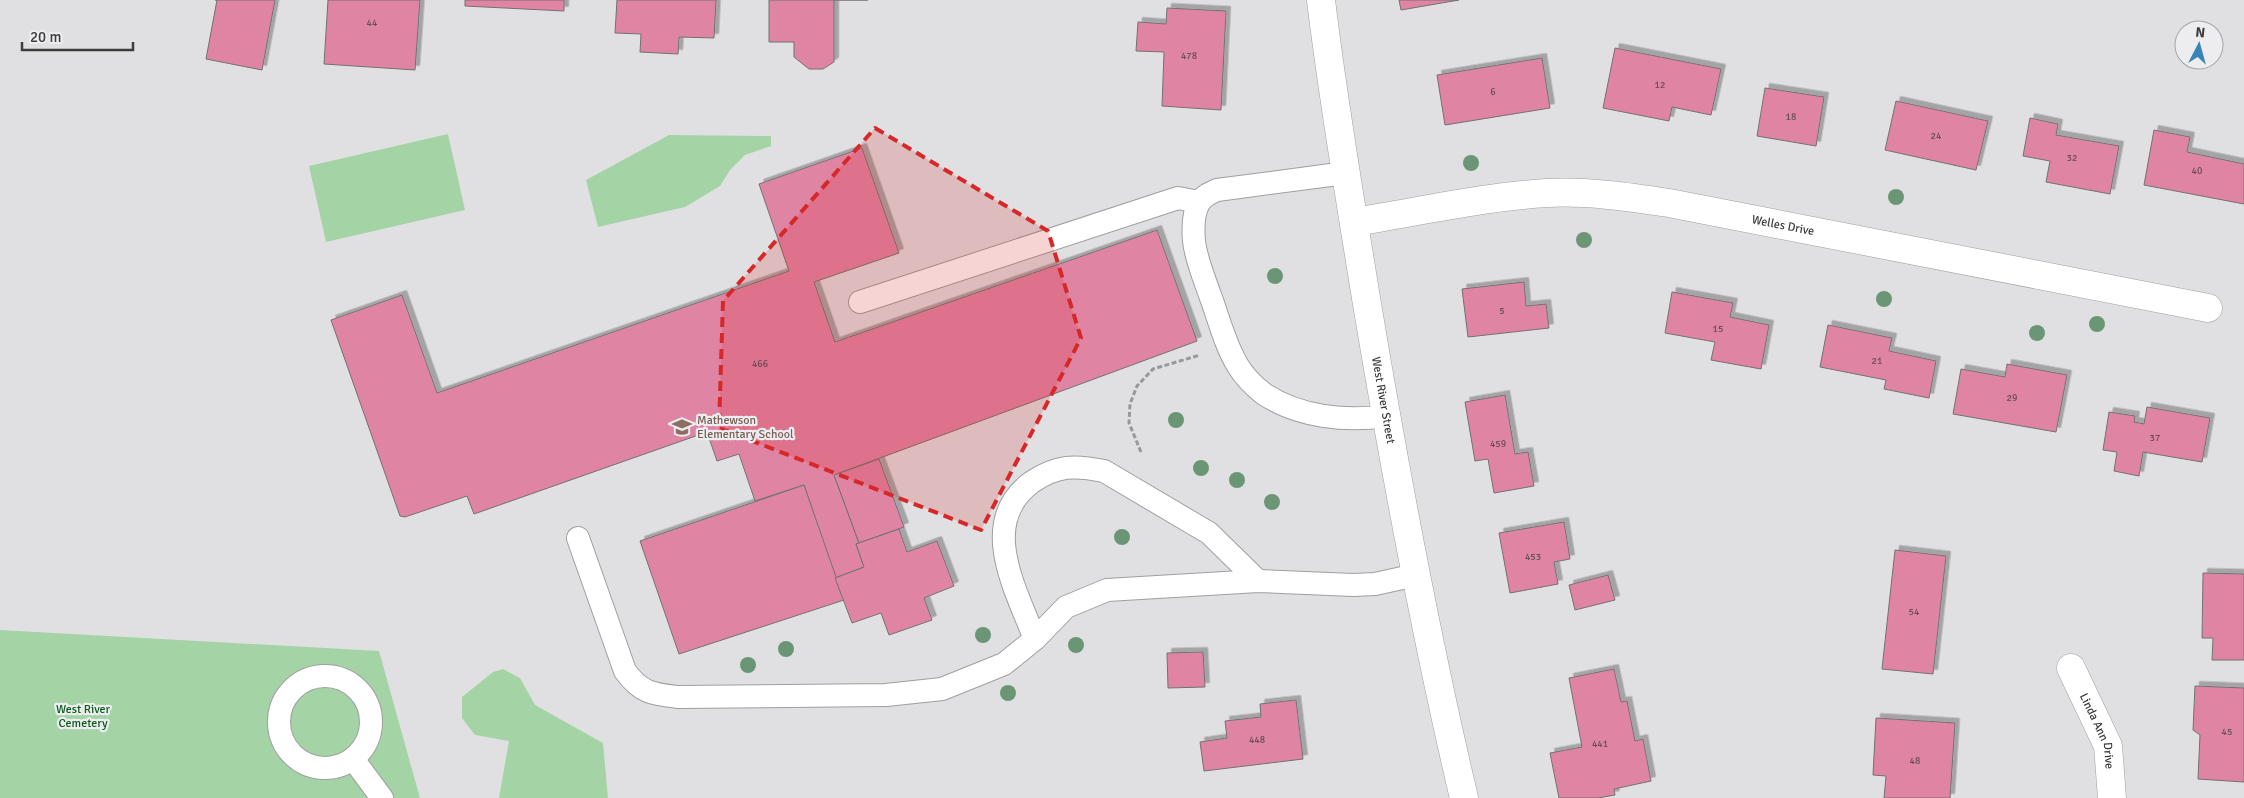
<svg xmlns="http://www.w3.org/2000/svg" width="2244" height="798" font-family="Signika,sans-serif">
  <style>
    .green { fill: #a4d4a6 }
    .building { fill: #e084a4; stroke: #737171; filter: url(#shadow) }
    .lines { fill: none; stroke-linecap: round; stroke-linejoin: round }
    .service-casing { stroke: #9f9fa2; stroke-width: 24 }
    .minor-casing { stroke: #9f9fa2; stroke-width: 29 }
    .tertiary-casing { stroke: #9f9fa2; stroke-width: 29 }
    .path { stroke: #989899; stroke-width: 3; stroke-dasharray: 5 2.5; stroke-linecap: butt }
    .service { stroke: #fff; stroke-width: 22 }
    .minor { stroke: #fff; stroke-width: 28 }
    .tertiary { stroke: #fff; stroke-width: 28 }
    .tree { fill: #6b9675 }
    .marked { fill: #d62828; fill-opacity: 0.2; stroke: #d62828; stroke-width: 4; stroke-dasharray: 10 6; stroke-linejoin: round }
    .labels { text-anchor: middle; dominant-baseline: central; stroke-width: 4.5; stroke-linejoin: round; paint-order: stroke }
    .number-label { font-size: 10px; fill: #654e57 }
    .street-label { font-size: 12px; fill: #3c3c3d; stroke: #ededf0 }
    .education-label { font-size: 12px; fill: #785e54; stroke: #ededf0; text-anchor: start }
    .park-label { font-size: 12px; fill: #0c5a1c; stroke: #ededf0 }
  </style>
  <defs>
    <filter id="shadow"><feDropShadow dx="4.5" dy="-4.5" stdDeviation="0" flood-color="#0004"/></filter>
  </defs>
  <rect width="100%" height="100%" fill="#e0e0e2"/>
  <!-- green -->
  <g class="green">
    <polygon points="448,134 465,210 326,242 309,166"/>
    <polygon points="669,135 771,136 771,146 745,155 730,170 720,186 685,207 598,227 586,180"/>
    <polygon points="0,630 379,651 420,798 0,798"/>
    <polygon points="503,669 520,678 535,705 603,743 608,798 499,798 509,741 475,735 462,718 462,697 493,672"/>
  </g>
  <!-- building -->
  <g class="building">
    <polygon points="215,0 275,0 262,70 206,59 217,0"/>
    <polygon points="328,0 420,0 415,70 324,64"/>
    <polygon points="465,0 564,0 564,11 465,6"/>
    <polygon points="617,0 716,0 714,38 679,37 678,54 640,52 641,34 615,33"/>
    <polygon points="769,0 868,0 834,0 834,62 823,69 809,69 794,57 794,42 769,42"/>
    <polygon points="1399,0 1459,0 1401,10"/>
    <polygon points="1167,8 1226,11 1221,110 1162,106 1164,52 1136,51 1138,22 1166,24"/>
    <polygon points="1615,48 1721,69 1711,115 1672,107 1669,121 1603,108"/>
    <polygon points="1542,58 1550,108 1445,125 1437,75"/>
    <polygon points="1765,88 1824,97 1816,146 1757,136"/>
    <polygon points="1896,101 1988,121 1976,170 1885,150"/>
    <polygon points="2030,118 2058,124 2056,135 2119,146 2110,194 2046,182 2050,161 2023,156"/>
    <polygon points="2154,130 2190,137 2187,152 2244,164 2244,204 2144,185"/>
    <polygon points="862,148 899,253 814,282 835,342 1157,230 1197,341 834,475 859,543 856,544 864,567 835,578 804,485 755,501 739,454 717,461 707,432 474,514 467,496 405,517 400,516 331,320 402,295 437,393 789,271 759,184"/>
    <polygon points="1524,282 1526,306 1546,304 1549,328 1468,337 1462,289"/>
    <polygon points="1672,292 1733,303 1730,317 1769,325 1761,369 1711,360 1715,342 1665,333"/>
    <polygon points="1828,325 1892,338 1889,351 1936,361 1929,398 1884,389 1886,380 1820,367"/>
    <polygon points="2007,364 2067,375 2056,432 1953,414 1961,369 2005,377"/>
    <polygon points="1505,395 1515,454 1528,452 1534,486 1494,493 1488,459 1475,461 1465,402"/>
    <polygon points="2147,407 2210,418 2202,462 2143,452 2139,476 2114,471 2117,452 2103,450 2109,412 2135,416 2134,422 2144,424"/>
    <polygon points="879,459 904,527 859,543 834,475"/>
    <polygon points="804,485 844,600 679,654 640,541"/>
    <polygon points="1564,522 1570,559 1554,562 1558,584 1510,593 1499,533"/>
    <polygon points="899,529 907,552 937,541 954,586 924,598 932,620 889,635 881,613 852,623 835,578 864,567 856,544"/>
    <polygon points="1895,550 1946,556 1933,674 1882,669"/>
    <polygon points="2203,573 2244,574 2244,660 2212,660 2213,638 2202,638"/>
    <polygon points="1608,575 1615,600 1575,610 1569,585"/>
    <polygon points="1203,652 1205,687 1168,688 1167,653"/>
    <polygon points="1614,669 1621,702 1627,701 1635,741 1643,739 1651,781 1614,789 1615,795 1598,798 1559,798 1550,753 1582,747 1569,678"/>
    <polygon points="2195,686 2244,688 2244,782 2198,779 2200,735 2193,730"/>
    <polygon points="1296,700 1303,759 1204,771 1200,742 1227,738 1225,721 1261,717 1260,704"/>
    <polygon points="1876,718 1955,723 1950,798 1884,798 1886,776 1873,775"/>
  </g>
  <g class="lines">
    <defs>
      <g id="service">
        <path d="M 1346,173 L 1217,190 C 1210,193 1203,196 1199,203 C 1193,213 1193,229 1194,241 C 1196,259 1204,278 1210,295 C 1219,319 1225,345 1238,366 C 1244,376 1255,387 1264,394 C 1299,417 1346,422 1386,416"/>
        <polyline points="860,302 1178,198 1199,202"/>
        <path d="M 578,538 L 625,671 C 641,693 652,694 678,697 L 886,695 L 942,689 L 1004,664 L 1035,639 L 1066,607 L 1107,590 L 1258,581 L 1353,585 L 1375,584 L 1416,575"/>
        <path d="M 1035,639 C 1016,590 977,522 1032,482 C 1057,465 1075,465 1104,471 L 1209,533 L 1258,581"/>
        <circle cx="325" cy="722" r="46"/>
        <polyline points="353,759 382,798"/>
      </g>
      <g id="minor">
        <path id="s1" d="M 1354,222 C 1418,212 1482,197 1547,193 C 1588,191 1629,197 1669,203 L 2208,308"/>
        <path id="s2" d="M 2071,668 L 2108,746 L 2112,798"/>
      </g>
      <g id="tertiary">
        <path id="s3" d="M 1321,0 C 1333,100 1350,199 1366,298 C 1394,466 1425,633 1464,798"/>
      </g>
    </defs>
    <!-- service casing -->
    <use href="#service" class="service-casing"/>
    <!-- minor casing -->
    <use href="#minor" class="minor-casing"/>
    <!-- tertiary casing -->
    <use href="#tertiary" class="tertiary-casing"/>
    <!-- path -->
    <polyline class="path" points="1141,452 1129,423 1130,404 1137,386 1153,369 1200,355"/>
    <!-- service -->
    <use href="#service" class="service"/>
    <!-- minor -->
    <use href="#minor" class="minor"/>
    <!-- tertiary -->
    <use href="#tertiary" class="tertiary"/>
  </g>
  <!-- trees -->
  <g class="tree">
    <circle cx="1471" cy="163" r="8"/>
    <circle cx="1896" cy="197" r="8"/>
    <circle cx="1584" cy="240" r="8"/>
    <circle cx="1275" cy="276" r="8"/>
    <circle cx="1884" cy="299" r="8"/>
    <circle cx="2097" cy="324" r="8"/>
    <circle cx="2037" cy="333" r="8"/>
    <circle cx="1176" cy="420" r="8"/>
    <circle cx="1201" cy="468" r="8"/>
    <circle cx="1237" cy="480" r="8"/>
    <circle cx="1272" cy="502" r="8"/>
    <circle cx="1122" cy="537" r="8"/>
    <circle cx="983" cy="635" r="8"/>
    <circle cx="1076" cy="645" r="8"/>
    <circle cx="786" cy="649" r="8"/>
    <circle cx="748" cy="665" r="8"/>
    <circle cx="1008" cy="693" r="8"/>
  </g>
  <!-- marked area -->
  <path class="marked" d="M 875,128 L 1048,231 L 1081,338 L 981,530 L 719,428 L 723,301 Z"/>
  <!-- icons -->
  <defs>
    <symbol id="school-bare" viewBox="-9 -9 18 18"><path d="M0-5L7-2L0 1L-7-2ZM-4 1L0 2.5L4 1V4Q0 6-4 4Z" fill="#8d6e63" stroke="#ededf0" stroke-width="2.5" paint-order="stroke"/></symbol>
  </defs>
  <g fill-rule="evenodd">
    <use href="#school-bare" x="668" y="413" width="28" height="28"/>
  </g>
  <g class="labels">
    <!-- number labels -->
    <g class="number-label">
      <text x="372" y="23">44</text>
      <text x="1189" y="56">478</text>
      <text x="1660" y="85">12</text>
      <text x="1493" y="92">6</text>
      <text x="1791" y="117">18</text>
      <text x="1936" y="136">24</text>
      <text x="2072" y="158">32</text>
      <text x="2197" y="171">40</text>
      <text x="1502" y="311">5</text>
      <text x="1718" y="329">15</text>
      <text x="1877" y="361">21</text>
      <text x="760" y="364">466</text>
      <text x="2012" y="398">29</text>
      <text x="2155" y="438">37</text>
      <text x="1498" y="444">459</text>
      <text x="1533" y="557">453</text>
      <text x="1914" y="612">54</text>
      <text x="2227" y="732">45</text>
      <text x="1257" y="740">448</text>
      <text x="1600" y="744">441</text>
      <text x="1915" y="761">48</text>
    </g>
    <!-- street labels -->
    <g class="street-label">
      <text stroke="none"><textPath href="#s1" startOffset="434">Welles Drive</textPath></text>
      <text stroke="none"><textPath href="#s3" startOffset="405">West River Street</textPath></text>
      <text stroke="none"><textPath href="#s2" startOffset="69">Linda Ann Drive</textPath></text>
    </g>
    <!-- education labels -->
    <g class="education-label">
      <text x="697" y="420">Mathewson<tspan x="697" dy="14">Elementary School</tspan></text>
    </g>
    <!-- park labels -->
    <g class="park-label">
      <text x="83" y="709">West River<tspan x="83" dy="14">Cemetery</tspan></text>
    </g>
  </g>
  <!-- north arrow -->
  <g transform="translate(2199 45) rotate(6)"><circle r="24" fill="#ededf0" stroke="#a6a6a8"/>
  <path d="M0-4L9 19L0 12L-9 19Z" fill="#3984b8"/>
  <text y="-8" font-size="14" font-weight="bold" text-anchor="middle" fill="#3c3c3d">N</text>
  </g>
  <!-- scale -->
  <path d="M22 42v8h111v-8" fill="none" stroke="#3c3c3d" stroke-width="2.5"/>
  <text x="30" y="42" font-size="15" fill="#3c3c3d" stroke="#ededf0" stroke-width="4" paint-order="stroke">20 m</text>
</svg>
